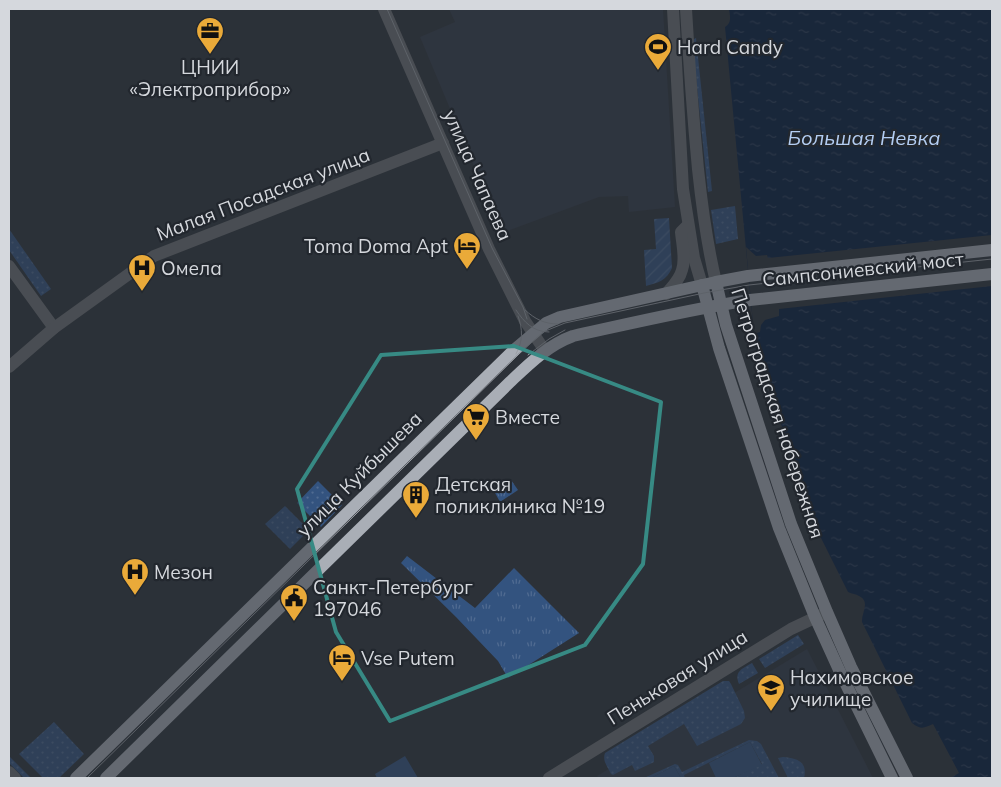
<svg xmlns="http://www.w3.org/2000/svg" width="1001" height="787" font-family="Mulish,sans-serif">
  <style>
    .built { fill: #323a47 }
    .grass { fill: url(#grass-dots) }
    .park { fill: url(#park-tufts) }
    .garden { fill: url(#garden-furrows) }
    .pitch { fill: #33537f }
    .water { fill: url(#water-ripples) }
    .pier { fill: #2c3138 }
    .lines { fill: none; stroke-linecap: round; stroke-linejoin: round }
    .minor { stroke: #6d7073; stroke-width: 12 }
    .major { stroke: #a9aeb6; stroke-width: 12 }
    .tram { stroke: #9a9ea4; stroke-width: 1 }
    .marked { fill: none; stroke: #378a84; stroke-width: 4; stroke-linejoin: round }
    .labels { text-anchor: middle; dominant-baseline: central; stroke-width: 4.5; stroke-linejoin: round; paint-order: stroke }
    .poi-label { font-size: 19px; fill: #d5d8dd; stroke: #22272e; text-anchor: start }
    .street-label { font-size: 19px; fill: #d5d8dd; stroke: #22272e }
    .water-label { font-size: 20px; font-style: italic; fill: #b3cdf2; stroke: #22272e }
  </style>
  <defs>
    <pattern id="grass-dots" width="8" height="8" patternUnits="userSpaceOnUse" patternTransform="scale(1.25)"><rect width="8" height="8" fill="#33537f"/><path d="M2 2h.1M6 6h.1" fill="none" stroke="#506b91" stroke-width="1.8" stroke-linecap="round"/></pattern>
    <pattern id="park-tufts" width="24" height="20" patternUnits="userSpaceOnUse" patternTransform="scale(1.25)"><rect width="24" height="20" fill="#33537f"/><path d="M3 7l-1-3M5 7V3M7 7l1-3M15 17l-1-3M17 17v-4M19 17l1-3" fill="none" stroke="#506b91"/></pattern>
    <pattern id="garden-furrows" width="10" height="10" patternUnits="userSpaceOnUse" patternTransform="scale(1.25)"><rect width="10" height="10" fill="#33537f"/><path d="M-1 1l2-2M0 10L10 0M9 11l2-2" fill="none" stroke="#506b91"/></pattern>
    <pattern id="water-ripples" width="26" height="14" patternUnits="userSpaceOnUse" patternTransform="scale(1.25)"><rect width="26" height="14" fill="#041b3c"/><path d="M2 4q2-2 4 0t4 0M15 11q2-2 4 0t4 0" fill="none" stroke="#283b58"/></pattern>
  </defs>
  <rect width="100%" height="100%" fill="#2c3138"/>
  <!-- built -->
  <g class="built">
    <polygon points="449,9 663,9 675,207 629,212 628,196 599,197 502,233 420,37 455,22"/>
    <polygon points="807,649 873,778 599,778 597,776"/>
  </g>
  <!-- grass -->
  <g class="grass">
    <polygon points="696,38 712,191 708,192 692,40"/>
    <polygon points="735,206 738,239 716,244 711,210"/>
    <polygon points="9,229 51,289 41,296 9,250"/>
    <polygon points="318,481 342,505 321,527 297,503"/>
    <polygon points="285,506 309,530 290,549 265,524"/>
    <polygon points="798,635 804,644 765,668 759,659"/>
    <path d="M 752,663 L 758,673 L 739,684 C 734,671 742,669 752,663 Z"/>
    <path d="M 723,681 L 729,681 L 731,684 L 744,711 L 745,718 L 741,724 L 697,746 L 684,724 L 648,746 L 654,756 L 654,762 L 652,763 L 635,771 L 632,765 L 613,775 L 611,774 C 608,767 602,761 605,753 Z"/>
    <polygon points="54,722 84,754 59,778 43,778 19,754"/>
    <polygon points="749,740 757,741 761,744 779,778 733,778 762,764 750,742 684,775 685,778 681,778 674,766 651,778 644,778 675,764 678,765 682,772"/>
    <polygon points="9,756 31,778 24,778 9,763"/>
    <path d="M 783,757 C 797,758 808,762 804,778 L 788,778 L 778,758 Z"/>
  </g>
  <!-- park -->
  <g class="park">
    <polygon points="511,480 518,490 500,502 494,491"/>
    <polygon points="407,556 475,608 514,568 579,633 508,678 498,661 456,617 401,563"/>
  </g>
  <!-- garden -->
  <path class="garden" d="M 669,218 L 672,268 C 667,280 658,283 646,286 L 644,250 L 656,249 L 654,219 Z"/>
  <!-- pitch -->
  <g class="pitch">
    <polygon points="750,742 762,765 733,778 716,778 709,763"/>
    <polygon points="405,756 418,778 377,778 375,774"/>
    <polygon points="674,766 681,778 651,778"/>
  </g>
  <!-- water -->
  <path class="water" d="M 729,9 L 992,9 L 992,778 L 950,778 L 959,773 L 933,724 C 924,728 921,730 912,723 L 862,622 C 861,613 871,602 859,596 C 856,594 852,594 848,592 L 807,510 L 754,334 L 725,27 C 732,23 730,16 729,9 Z"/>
  <!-- pier -->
  <polygon class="pier" points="992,235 992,286 779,309 779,316 765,320 761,325 760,332 754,334 746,247 756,256 767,255 768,258"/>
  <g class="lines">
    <!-- minor -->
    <g class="minor">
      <polyline points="384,9 489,249 525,321 545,351"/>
      <polyline points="673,9 683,189 694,258 702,285"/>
      <path d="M 686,9 C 689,62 693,116 698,169 C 702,207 707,245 716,282"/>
      <polyline points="9,266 54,328"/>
      <path d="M 666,294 C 672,287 680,279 682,270 C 686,259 682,244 681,232 L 687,226"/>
      <polyline points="9,367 54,328 154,256 443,143"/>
      <polyline points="9,772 15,778"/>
      <polyline points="549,778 791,629 825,613"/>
    </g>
    <!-- major -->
    <g class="major">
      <polyline points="716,282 726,325 791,524 827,612 851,667 907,778"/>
      <polyline points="702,285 719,348 779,528 815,617 840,672 892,778"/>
      <polyline points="76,778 515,349 546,323 560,317 716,282 748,276 992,250"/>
      <path d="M 106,778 L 510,382 C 529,364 548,345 573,336 C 632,323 691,309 750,300 L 992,274"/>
    </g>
    <!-- tram -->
    <g class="tram">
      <polyline points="387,9 492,248 523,307 527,319"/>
      <path d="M 516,310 C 524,322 533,332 549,332"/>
      <path d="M 525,310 C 535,319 544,324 558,324"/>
      <path d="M 516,354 C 523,341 523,330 518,316"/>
      <polyline points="528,355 549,339 565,330"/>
      <polyline points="87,778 519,354 543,332 565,323 704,293 749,285 992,259"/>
    </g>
  </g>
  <!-- marked area -->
  <path d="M0 0H1001V787H0ZM 514,346 L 661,402 L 643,564 L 585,645 L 390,721 L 336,632 L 297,489 L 381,355 Z" fill="#2c3138" fill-opacity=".55" fill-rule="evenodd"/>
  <path class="marked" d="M 514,346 L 661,402 L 643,564 L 585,645 L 390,721 L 336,632 L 297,489 L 381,355 Z"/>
  <!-- icons -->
  <defs>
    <symbol id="office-pin" viewBox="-11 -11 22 30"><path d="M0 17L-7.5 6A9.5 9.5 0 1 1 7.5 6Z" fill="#eaaa39" stroke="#22272e"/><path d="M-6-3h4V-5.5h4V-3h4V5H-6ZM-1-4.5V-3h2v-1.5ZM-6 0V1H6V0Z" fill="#111"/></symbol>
    <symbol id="stadium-pin" viewBox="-11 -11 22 30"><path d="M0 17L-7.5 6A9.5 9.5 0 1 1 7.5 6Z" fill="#eaaa39" stroke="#22272e"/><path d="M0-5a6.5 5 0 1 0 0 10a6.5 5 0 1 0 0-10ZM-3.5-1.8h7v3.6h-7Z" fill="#111"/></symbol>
    <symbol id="hotel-pin" viewBox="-11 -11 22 30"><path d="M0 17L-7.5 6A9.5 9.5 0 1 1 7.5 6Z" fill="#eaaa39" stroke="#22272e"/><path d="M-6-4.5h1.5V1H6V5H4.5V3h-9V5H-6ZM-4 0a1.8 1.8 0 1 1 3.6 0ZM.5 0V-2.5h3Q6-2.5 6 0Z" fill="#111"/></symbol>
    <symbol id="hospital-pin" viewBox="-11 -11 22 30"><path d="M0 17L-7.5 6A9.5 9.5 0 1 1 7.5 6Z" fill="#eaaa39" stroke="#22272e"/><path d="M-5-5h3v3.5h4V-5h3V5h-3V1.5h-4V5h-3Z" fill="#111"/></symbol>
    <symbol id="supermarket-pin" viewBox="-11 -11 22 30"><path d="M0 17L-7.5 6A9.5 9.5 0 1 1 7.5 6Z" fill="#eaaa39" stroke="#22272e"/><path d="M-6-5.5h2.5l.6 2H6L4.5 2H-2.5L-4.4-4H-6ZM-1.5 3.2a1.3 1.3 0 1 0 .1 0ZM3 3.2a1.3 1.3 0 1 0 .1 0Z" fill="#111"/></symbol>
    <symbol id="building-pin" viewBox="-11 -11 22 30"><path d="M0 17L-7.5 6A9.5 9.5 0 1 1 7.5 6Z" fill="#eaaa39" stroke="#22272e"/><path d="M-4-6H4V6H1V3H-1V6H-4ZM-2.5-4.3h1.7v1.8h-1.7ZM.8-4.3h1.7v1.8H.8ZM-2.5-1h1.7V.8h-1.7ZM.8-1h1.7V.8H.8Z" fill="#111"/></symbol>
    <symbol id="civic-pin" viewBox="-11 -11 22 30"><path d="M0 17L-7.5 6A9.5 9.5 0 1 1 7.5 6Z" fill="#eaaa39" stroke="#22272e"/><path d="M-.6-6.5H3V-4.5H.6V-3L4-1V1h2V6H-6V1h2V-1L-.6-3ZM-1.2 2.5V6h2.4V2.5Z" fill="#111"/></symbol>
    <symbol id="university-pin" viewBox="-11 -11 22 30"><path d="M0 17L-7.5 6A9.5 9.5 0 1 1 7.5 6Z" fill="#eaaa39" stroke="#22272e"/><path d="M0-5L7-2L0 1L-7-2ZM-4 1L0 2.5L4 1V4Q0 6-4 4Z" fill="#111"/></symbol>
  </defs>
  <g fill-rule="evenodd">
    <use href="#office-pin" x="194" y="15" width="32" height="43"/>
    <use href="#stadium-pin" x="642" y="31" width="32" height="43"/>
    <use href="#hotel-pin" x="451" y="230" width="32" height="43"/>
    <use href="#hospital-pin" x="126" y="252" width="32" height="43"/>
    <use href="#supermarket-pin" x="460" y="401" width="32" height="43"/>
    <use href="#building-pin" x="400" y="479" width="32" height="43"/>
    <use href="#hospital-pin" x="119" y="556" width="32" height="43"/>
    <use href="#civic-pin" x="278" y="582" width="32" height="43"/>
    <use href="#hotel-pin" x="326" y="642" width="32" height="43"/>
    <use href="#university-pin" x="755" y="672" width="32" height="43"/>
  </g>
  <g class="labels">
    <!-- poi labels -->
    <g class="poi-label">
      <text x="677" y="47">Hard Candy</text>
      <text x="210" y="67" text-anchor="middle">ЦНИИ<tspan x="210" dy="22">«Электроприбор»</tspan></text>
      <text x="448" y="246" text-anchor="end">Toma Doma Apt</text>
      <text x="161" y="268">Омела</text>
      <text x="495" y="417">Вместе</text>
      <text x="435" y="484">Детская<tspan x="435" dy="22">поликлиника №19</tspan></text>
      <text x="154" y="572">Мезон</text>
      <text x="313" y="587">Санкт-Петербург<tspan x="313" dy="22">197046</tspan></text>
      <text x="361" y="658">Vse Putem</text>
      <text x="790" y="677">Нахимовское<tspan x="790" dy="22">училище</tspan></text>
    </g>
    <!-- street labels -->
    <g class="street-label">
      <text transform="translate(478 175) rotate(66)">улица Чапаева</text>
      <text transform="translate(263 194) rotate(-21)">Малая Посадская улица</text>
      <text transform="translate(863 269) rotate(-6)">Сампсониевский мост</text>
      <text transform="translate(778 413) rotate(72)">Петроградская набережная</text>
      <text transform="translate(359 474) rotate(-45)">улица Куйбышева</text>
      <text transform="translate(677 677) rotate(-32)">Пеньковая улица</text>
    </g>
    <!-- water labels -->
    <g class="water-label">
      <text x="864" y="137">Большая Невка</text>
    </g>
  </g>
  <!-- border -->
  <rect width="1001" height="787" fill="none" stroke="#d5d8dd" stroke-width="20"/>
</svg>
